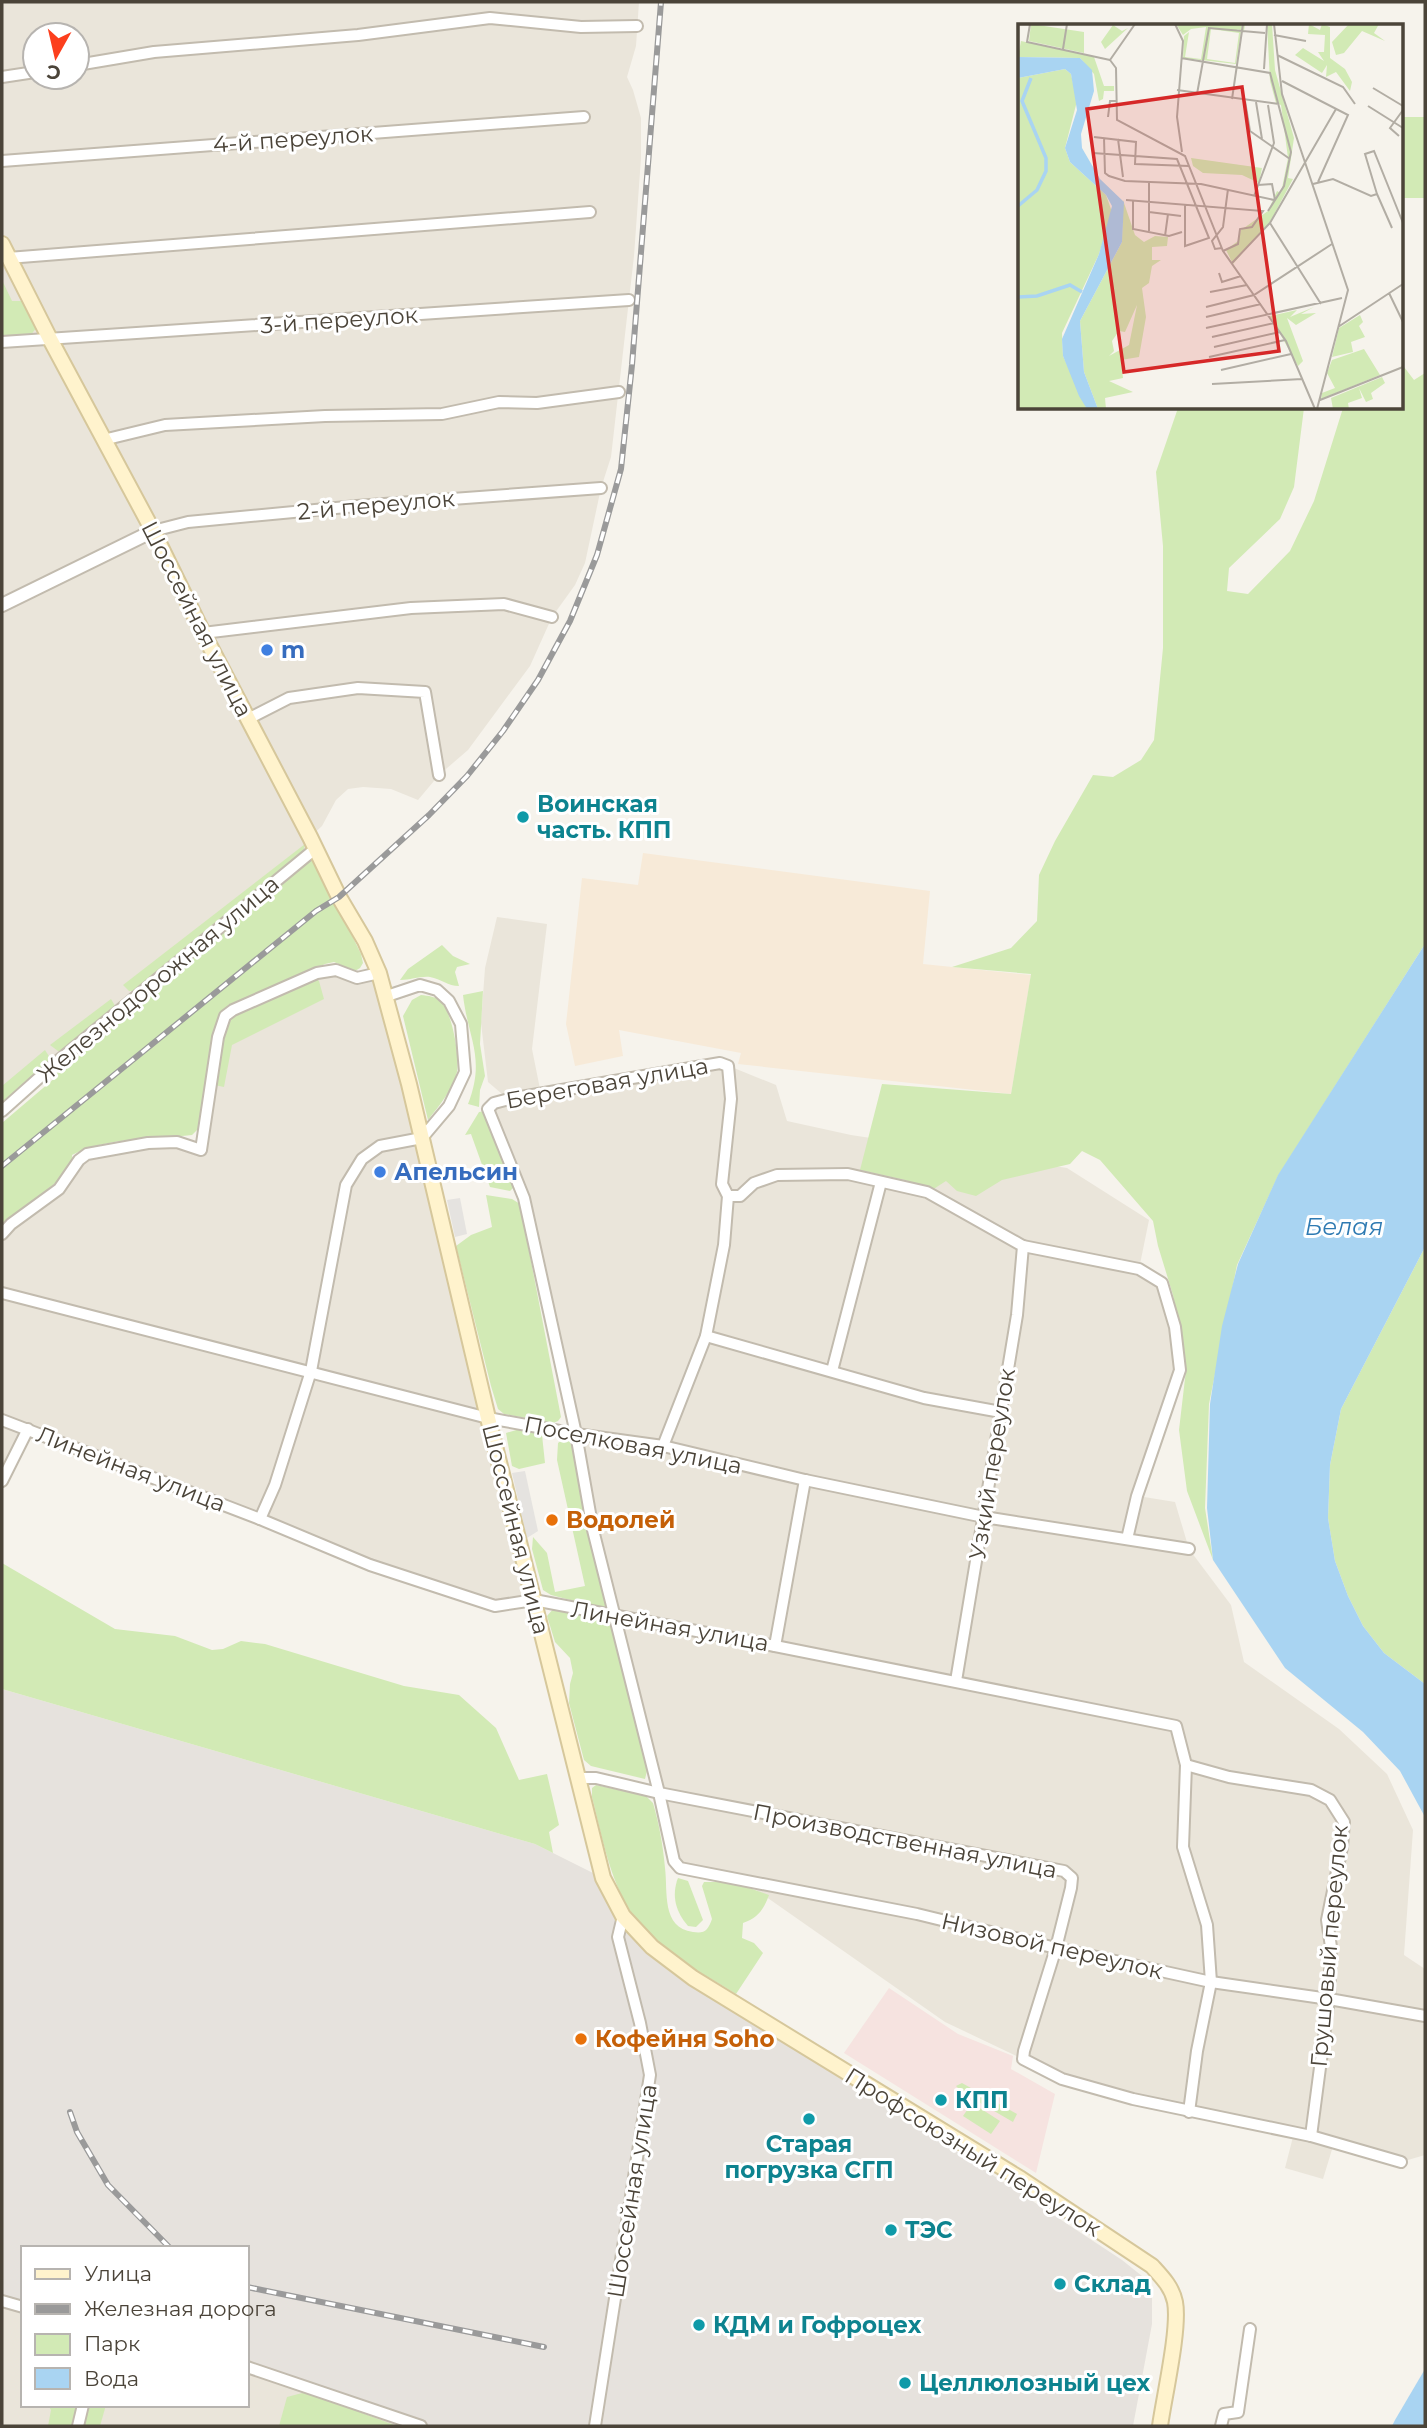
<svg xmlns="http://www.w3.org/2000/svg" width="1427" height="2428" font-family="Montserrat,sans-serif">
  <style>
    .residential { fill: #eae5da; fill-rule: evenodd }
    .commercial { fill: #f7ead8 }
    .industrial { fill: #e6e2dd }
    .medical { fill: #f6e3e0 }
    .green { fill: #d2eab5 }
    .parking { fill: #e5e3e0 }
    .water { fill: #a9d4f2 }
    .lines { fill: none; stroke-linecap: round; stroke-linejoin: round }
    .minor-casing { stroke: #c2bbae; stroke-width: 14 }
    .tertiary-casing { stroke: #c2bbae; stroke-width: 16 }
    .secondary-casing { stroke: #d6c79b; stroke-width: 18 }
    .minor { stroke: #fff; stroke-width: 10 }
    .tertiary { stroke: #fff; stroke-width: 12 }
    .secondary { stroke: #fff3cd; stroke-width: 14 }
    .rail-casing { stroke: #9a9a9a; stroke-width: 6 }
    .rail { stroke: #fff; stroke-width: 3.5; stroke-dasharray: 10; stroke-linecap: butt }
    .shop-dot { fill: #3f7fe0; stroke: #fff; stroke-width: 2.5 }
    .culture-dot { fill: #0f9aa8; stroke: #fff; stroke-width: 2.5 }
    .food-dot { fill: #e8710a; stroke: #fff; stroke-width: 2.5 }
    .labels { text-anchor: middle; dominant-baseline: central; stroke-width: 6; stroke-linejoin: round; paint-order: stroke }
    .street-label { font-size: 23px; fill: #4b4439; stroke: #fff }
    .shop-label { font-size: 23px; font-weight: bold; fill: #366cbe; stroke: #fff; text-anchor: start }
    .culture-label { font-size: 23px; font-weight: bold; fill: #0d838f; stroke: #fff; text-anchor: start }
    .food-label { font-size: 23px; font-weight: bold; fill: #c56008; stroke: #fff; text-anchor: start }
    .water-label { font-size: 24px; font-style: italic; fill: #2e7ab2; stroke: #fff }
    .inset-river { fill: none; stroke: #a9d4f2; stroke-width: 3.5 }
    .inset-road { fill: none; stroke: #b2ada4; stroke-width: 2 }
    .view { fill: #d62828; fill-opacity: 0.15; stroke: #d62828; stroke-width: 3.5 }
    .inset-edge { fill: none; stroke: #4b4439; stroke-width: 3.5 }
  </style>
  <rect width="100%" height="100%" fill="#f6f3ec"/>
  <!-- residential -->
  <g class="residential">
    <path d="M 2,2 L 639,2 L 636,46 L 627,77 L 633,90 L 641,118 L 641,158 L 634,256 L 611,457 L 601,488 L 585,563 L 575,585 L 552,617 L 530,666 L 468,750 L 439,775 L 418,800 L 391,789 L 363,787 L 348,789 L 336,800 L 322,826 L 310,837 L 315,849 L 2,1111 ZM 35,35 L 77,35 L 77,77 L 35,77 Z"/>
    <polygon points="497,917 547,924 532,1049 541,1094 729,1066 776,1085 787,1121 851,1135 1067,1168 1149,1220 1139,1269 1162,1283 1180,1370 1138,1496 1175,1502 1189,1549 1231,1605 1244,1662 1339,1729 1387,1774 1413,1830 1404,1955 1425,1969 1425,2155 1401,2162 1334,2143 1323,2179 1285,2168 1294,2133 1133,2099 1023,2059 945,2022 742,1880 680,1868 614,1617 524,1198 488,1109 508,1099 488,1082 481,1023 485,968"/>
    <polygon points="317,973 357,978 379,973 534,1600 495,1606 370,1565 28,1429 2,1481 2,1234 39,1202 79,1160 148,1143 201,1149 218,1037"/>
    <polygon points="2,2301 23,2307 23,2405 247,2405 247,2367 421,2426 2,2426"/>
  </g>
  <!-- commercial -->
  <polygon class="commercial" points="643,853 930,891 923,964 1031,975 1011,1094 738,1064 741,1053 619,1030 623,1056 575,1066 566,1024 582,878 638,885"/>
  <!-- industrial -->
  <polygon class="industrial" points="2,1689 535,1844 603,1878 623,1916 693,1978 1122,2260 1147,2280 1152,2291 1152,2324 1133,2426 421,2426 247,2367 247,2248 23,2248 23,2307 2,2301"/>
  <!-- medical -->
  <polygon class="medical" points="889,1988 958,2034 1013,2056 1011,2069 1055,2094 1036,2173 844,2053"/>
  <!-- green -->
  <g class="green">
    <rect x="1401" y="117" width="24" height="81"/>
    <polygon points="2,280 12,301 26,301 37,327 30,336 2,338"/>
    <polygon points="1401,363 1414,380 1425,373 1425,944 1278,1176 1237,1265 1209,1404 1205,1508 1213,1560 1187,1491 1179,1430 1186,1370 1173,1295 1158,1246 1153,1221 1100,1160 1082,1151 1070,1164 1002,1180 976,1196 957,1191 946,1181 932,1190 905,1180 860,1170 882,1084 1011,1094 1031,974 952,967 1011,948 1037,921 1039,875 1055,841 1093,775 1113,777 1141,760 1154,740 1163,648 1163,546 1156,472 1178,408 1304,408 1294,487 1280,519 1229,568 1227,591 1248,594 1290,551 1314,501 1343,408 1401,408"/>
    <polygon points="305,844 303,853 135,991 129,991 123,985"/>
    <path d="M 310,859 L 314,859 L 317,864 L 361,954 L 363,963 L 360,968 L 355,971 L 334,962 L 325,964 L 229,1009 L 201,1126 L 192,1135 C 153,1139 108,1137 72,1155 L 73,1162 L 67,1173 L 2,1228 L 2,1123 L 56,1077 L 58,1070 L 67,1062 L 70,1064 C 150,996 228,924 310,859 Z"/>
    <path d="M 442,945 L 453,956 L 470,964 L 457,967 L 455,972 L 459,986 C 448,986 441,979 430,977 C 420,976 411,980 400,980 L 408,969 Z"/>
    <polygon points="316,978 319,981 324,999 232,1045 224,1087 214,1085 225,1023 231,1015"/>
    <path d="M 483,991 L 480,1044 L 485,1076 L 480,1090 L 479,1107 L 468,1104 C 486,1058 468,1039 463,995 Z"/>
    <path d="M 421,995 C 428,996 436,996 441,1002 C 452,1012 460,1057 457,1072 C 453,1089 439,1106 428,1120 L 403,1016 L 412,1000 Z"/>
    <polygon points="111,999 117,1009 66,1052 58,1051 50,1045"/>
    <polygon points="45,1050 52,1061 2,1105 2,1086"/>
    <polygon points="485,1111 514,1183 513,1188 510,1191 490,1187 471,1134 465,1135 479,1112"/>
    <polygon points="486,1195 512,1199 520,1204 561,1417 558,1421 553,1423 504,1414 498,1409 491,1386 456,1246 471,1235 492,1227"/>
    <polygon points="1425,1247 1425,1684 1384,1653 1363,1626 1348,1596 1335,1561 1328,1518 1330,1465 1341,1409"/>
    <polygon points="523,1428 542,1435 545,1463 519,1469 512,1466 506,1433"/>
    <polygon points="564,1438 569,1440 573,1450 607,1608 605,1609 551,1595 543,1590 532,1549 533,1537 547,1553 555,1592 585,1586 557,1460 558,1443"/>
    <polygon points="2,1563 115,1629 175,1636 212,1650 223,1649 241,1641 265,1644 404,1686 459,1695 496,1728 519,1780 547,1774 559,1825 549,1832 553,1853 535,1844 2,1689"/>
    <polygon points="555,1607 607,1619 612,1624 647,1771 645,1779 591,1766 584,1760 569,1703 570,1684 573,1673 570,1658 555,1642 547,1616"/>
    <path d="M 596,1785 L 646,1796 L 653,1803 C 659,1823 663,1846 665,1868 C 668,1891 661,1928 693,1932 C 705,1934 708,1930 712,1919 L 702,1886 L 704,1882 L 733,1882 L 769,1895 C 764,1909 758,1918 743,1923 L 742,1938 L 754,1943 L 763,1953 L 736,1994 C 707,1975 670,1958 646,1932 C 612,1895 604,1844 592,1797 L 592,1788 Z"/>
    <path d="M 678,1878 L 688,1881 L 703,1920 L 696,1927 L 688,1926 C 676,1912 671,1896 678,1878 Z"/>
    <polygon points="962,2083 1017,2114 1013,2122 963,2093 956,2086"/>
    <polygon points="972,2103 1000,2121 991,2134 963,2116"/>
    <polygon points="306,2392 397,2426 279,2426 287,2397"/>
    <polygon points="48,2405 77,2405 71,2426 48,2426 51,2410"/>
    <polygon points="90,2405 106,2405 100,2426 84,2426"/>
  </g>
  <!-- parking -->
  <g class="parking">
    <polygon points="460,1198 467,1234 455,1237 447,1200"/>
    <polygon points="525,1471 538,1531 527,1538 512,1473"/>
  </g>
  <!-- water -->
  <g class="water">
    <polygon points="1425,944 1425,1247 1341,1409 1330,1465 1328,1518 1335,1561 1348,1596 1363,1626 1384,1653 1425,1684 1425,1817 1400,1771 1363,1732 1285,1668 1213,1560 1207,1508 1210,1404 1222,1326 1238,1264 1278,1175"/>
    <polygon points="1425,2369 1425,2426 1392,2426 1395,2420"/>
  </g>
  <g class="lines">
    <defs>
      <g id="minor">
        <polyline points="77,65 154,52 358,35 490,18 581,27 637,26"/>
        <polyline points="2,77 35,72"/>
        <polyline points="2,161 584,117"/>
        <polyline points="8,258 590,212"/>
        <polyline points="2,342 629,300"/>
        <polyline points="103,440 165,425 325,416 442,414 499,402 537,403 619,392"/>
        <polyline points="153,531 188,522 357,506 601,488"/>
        <polyline points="203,633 411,608 504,604 552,617"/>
        <polyline points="248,719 289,698 358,688 425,692 439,775"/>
        <polyline points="2,1111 58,1061 315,849"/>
        <polyline points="728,1196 740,1196 754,1183 777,1175 848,1174 927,1192 1023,1246 1139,1269 1162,1283 1175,1327 1180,1370 1137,1496 1127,1539"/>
        <polyline points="2,1234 11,1224 59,1189 79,1160 87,1154 148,1143 177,1142 201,1150 218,1037 225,1016 233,1010 317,973 336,970 357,978 379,973"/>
        <polyline points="2,1293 488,1418 576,1434 663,1446 805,1480 984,1517 1189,1549"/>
        <polyline points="706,1336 924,1398 1001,1412"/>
        <polyline points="832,1371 881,1182"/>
        <polyline points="2,1420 260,1519 370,1565 495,1606 534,1600 775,1646 1176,1726 1186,1765 1183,1847 1207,1925 1211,1982 1197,2051 1189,2112"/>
        <polyline points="663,1446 706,1336 724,1245 728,1196 722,1184 731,1099 728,1066 720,1063 509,1099 494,1103 488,1109 524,1198 576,1434 593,1530 659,1793 674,1861 680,1868 917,1914 1056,1948 1211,1982 1329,1999 1425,2016"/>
        <polyline points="2,1481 28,1429"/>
        <polyline points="260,1519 275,1485 311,1371 346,1185 362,1159 380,1146 422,1138 449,1106 465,1072 461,1024 449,1001 437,990 420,985 387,996"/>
        <polyline points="775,1646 805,1480"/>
        <polyline points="956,1681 1017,1315 1023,1246"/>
        <polyline points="1186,1765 1229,1777 1311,1790 1330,1800 1344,1822 1342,1847 1327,1920 1331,1947 1329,1999 1311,2136"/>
        <polyline points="578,1778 596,1778 659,1793 1064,1871 1072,1878 1071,1888 1056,1948 1024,2051 1023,2059 1062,2079 1133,2099 1311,2136 1401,2162"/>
        <polyline points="2,2301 23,2307"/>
        <polyline points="247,2367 421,2426"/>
        <polyline points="78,2426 83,2405"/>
        <polyline points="595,2426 650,2075 640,2023 618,1937 623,1916"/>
        <polyline points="1221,2426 1224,2414 1238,2412 1250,2329"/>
      </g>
      <polyline id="tertiary" points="2,605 153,531"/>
      <path id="secondary" d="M 2,244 L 50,339 L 153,531 L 203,633 L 310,837 L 339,897 L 365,941 L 379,973 L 409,1084 L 488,1418 L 603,1878 L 623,1916 L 652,1947 L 693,1978 L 1021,2179 L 1152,2266 C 1162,2277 1172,2287 1175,2302 C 1180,2328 1164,2397 1160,2426"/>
    </defs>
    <!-- minor casing -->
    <use href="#minor" class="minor-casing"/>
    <!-- tertiary casing -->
    <use href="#tertiary" class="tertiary-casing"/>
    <!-- secondary casing -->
    <use href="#secondary" class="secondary-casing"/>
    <!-- minor -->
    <use href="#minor" class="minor"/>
    <!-- tertiary -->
    <use href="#tertiary" class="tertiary"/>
    <!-- secondary -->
    <use href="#secondary" class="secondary"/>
    <defs>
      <g id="rail">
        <polyline points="2,1166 316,911 339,897 429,815 467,776 503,731 538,680 570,621 597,555 621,469 632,365 661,2"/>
        <polyline points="70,2112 77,2132 108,2185 170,2248"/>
        <polyline points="247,2287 544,2347"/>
      </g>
    </defs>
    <!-- rail casing -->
    <use href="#rail" class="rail-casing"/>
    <!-- rail -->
    <use href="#rail" class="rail"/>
  </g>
  <!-- markers -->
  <g class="shop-dot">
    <circle cx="267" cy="650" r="7"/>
    <circle cx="380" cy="1172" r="7"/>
  </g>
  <g class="culture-dot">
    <circle cx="523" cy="817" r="7"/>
    <circle cx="941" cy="2100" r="7"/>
    <circle cx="809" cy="2119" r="7"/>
    <circle cx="891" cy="2230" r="7"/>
    <circle cx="1060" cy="2284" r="7"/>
    <circle cx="699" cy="2325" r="7"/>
    <circle cx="905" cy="2383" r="7"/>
  </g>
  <g class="food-dot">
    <circle cx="552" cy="1520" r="7"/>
    <circle cx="581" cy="2039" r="7"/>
  </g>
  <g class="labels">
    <!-- street labels -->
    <g class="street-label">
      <text transform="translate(293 139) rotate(-4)">4-й переулок</text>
      <text transform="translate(339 320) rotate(-4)">3-й переулок</text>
      <text transform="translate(376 505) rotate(-5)">2-й переулок</text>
      <text transform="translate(197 619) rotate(63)">Шоссейная улица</text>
      <text transform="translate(158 979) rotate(-40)">Железнодорожная улица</text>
      <text transform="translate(607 1083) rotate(-10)">Береговая улица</text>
      <text transform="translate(633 1445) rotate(11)">Поселковая улица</text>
      <text transform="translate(992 1464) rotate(-81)">Узкий переулок</text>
      <text transform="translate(131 1469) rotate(21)">Линейная улица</text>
      <text transform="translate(516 1529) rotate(76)">Шоссейная улица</text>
      <text transform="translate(670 1626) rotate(10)">Линейная улица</text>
      <text transform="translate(905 1841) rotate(11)">Производственная улица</text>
      <text transform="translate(1052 1946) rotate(13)">Низовой переулок</text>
      <text transform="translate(1329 1946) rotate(-85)">Грушовый переулок</text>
      <text transform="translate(973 2152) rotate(32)">Профсоюзный переулок</text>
      <text transform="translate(632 2191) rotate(-81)">Шоссейная улица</text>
    </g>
    <!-- shop labels -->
    <g class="shop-label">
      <text x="281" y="650">m</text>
      <text x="394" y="1172">Апельсин</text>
    </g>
    <!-- culture labels -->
    <g class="culture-label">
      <text x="537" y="804">Воинская<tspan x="537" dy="26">часть. КПП</tspan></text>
      <text x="955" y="2100">КПП</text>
      <text x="809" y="2144" text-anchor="middle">Старая<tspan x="809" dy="26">погрузка СГП</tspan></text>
      <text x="905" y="2230">ТЭС</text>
      <text x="1074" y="2284">Склад</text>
      <text x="713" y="2325">КДМ и Гофроцех</text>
      <text x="919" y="2383">Целлюлозный цех</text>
    </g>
    <!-- food labels -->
    <g class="food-label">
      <text x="566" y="1520">Водолей</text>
      <text x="595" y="2039">Кофейня Soho</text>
    </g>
    <!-- water labels -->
    <g class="water-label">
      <text x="1344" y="1226">Белая</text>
    </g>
  </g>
  <!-- overview -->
  <g transform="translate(1018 24)">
    <rect width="385" height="385" fill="#f6f3ec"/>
    <path d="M 13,0 L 66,8 L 66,29 L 11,17 ZM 158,0 L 227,0 L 226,7 L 218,5 L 223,8 L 218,40 L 165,34 L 166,12 L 171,8 L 167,33 L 183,35 L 188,3 L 173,5 L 165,11 ZM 193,5 L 221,9 L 217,39 L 189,35 ZM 249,0 L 254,0 L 257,46 L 276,114 L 270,154 L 275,155 L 252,198 L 215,240 L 208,226 L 220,217 L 223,206 L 250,187 L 259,167 L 263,169 L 270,134 L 263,81 L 258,79 L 252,57 ZM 291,0 L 302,6 L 304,0 L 312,3 L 312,34 L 327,45 L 334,58 L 332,67 L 318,48 L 308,53 L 309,41 L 304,49 L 277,31 L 285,24 L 306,37 L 300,28 L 306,28 L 307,11 L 290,10 ZM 331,0 L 361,0 L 356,9 L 367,17 L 344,7 L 326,29 L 318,31 L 314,18 ZM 95,1 L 104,7 L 110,4 L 87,25 L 83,18 ZM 3,17 L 76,33 L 86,62 L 96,62 L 96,67 L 86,67 L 85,75 L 81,77 L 76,50 L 62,34 L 0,33 ZM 47,45 L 53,50 L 59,77 L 47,124 L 52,138 L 88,171 L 94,188 L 81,230 L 44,309 L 45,332 L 69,385 L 0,385 L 0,54 ZM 173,134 L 244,144 L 241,159 L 224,151 L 185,149 L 175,142 ZM 105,176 L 117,211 L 126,218 L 137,212 L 150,213 L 149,222 L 134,223 L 134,236 L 143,236 L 134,242 L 131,259 L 124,264 L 128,293 L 121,333 L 103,336 L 105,354 L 91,357 L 115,368 L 87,374 L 88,385 L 80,385 L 66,348 L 62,297 L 104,218 ZM 119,281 L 111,321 L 91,332 L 96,327 L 94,317 L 101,307 L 107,308 ZM 296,283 L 283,290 L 298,289 L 278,301 L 269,294 L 285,337 L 280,342 L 252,292 L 279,286 L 272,293 ZM 342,291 L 345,298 L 341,302 L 347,313 L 333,318 L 335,328 L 314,333 L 321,304 ZM 346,325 L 362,351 L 303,375 L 304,369 L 317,364 L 309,349 L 314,336 ZM 364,353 L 367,359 L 353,369 L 355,375 L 348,378 L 341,364 L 344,374 L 330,379 L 331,385 L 315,385 L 313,374 Z" fill="#d2eab5" fill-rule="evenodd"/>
    <path d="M 0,33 L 62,34 L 74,46 L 76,67 L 63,110 L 64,124 L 82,155 L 106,178 L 104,218 L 62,297 L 66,348 L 80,385 L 69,385 L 61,372 L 45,332 L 44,315 L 81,230 L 94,182 L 88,171 L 52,138 L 47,124 L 59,86 L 53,50 L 47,45 L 0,54 Z" fill="#a9d4f2"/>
    <path class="inset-river" d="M 0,182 L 19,166 L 28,147 L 28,134 L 4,77 L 13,54M 0,273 L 19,272 L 52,261 L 64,268"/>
    <path class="inset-road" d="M 12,0 L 9,18 L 92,36M 157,0 L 165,17 L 159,93 L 164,128M 256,0 L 264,70 L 330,266 L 299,385M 256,11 L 288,17M 45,25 L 49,0M 259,31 L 325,63 L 337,80M 163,34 L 252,49 L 273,128 L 266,162 L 250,187M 92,36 L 98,44 L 99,96 L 167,132 L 205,227 L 268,317 L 297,385M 92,36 L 117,0M 246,45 L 249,0M 264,57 L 330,91 L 300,158M 355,64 L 385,82M 159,66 L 261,80M 179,70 L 191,4 L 247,9M 214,75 L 225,0M 227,77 L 232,107 L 272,135M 238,78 L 244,115M 350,82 L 385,104M 90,93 L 92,77 L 98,77M 381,112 L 372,104 L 385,86M 76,113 L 118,118 L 117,140 L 171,142M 86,114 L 87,149 L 91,152 L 107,157 L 183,160 L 256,176M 100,115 L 105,153M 75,129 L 159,135 L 191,214 L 167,222 L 167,180M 295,160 L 315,155 L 353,172 L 359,170 L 347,130 L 356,127 L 385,199M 240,161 L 254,160 L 257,176M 359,170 L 374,204M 236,172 L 256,119 L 250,81M 108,176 L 245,187 L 234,203 L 222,205 L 220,220 L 205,227M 115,177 L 115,205 L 151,212 L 164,208M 131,188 L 163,192M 252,199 L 303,280M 131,207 L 131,158M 147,212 L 150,190M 204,224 L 197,225 L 194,217 L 205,203 L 210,165M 214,239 L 252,199 L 318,85M 201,249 L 204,258 L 223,252M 192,268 L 229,261M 371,269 L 385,298M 188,283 L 236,271 L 314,220M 188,293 L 243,280M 320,303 L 385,260M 188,304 L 324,274M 194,313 L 256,299M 196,323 L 262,308M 191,333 L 267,316M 203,346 L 273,330M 194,360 L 284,355M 302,376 L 385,343"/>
    <path class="view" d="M 224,63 L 261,327 L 106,348 L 69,85 Z"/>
    <rect width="385" height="385" class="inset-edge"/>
  </g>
  <!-- border -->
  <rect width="1427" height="2428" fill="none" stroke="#4b4439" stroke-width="7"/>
  <!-- legend -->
  <rect x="21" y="2246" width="228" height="161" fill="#ffffff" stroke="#b7b4b0" stroke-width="2"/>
  <rect x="35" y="2269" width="35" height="10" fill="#fff3cd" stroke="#b7b4b0" stroke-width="2"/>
  <text x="84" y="2281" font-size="21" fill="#4b4439">Улица</text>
  <rect x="35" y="2304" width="35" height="10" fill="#9a9a9a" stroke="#b7b4b0" stroke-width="2"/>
  <text x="84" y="2316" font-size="21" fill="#4b4439">Железная дорога</text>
  <rect x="35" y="2334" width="35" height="21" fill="#d2eab5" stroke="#b7b4b0" stroke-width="2"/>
  <text x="84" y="2351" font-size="21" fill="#4b4439">Парк</text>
  <rect x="35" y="2368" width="35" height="21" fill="#a9d4f2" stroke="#b7b4b0" stroke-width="2"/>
  <text x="84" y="2386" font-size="21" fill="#4b4439">Вода</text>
  <!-- north arrow -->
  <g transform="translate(56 56) rotate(188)"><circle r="33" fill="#ffffff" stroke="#b7b4b0" stroke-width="2"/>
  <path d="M0-5L12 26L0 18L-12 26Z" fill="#fc3f1d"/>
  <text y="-10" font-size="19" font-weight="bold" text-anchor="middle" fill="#4b4439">С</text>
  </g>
</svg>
